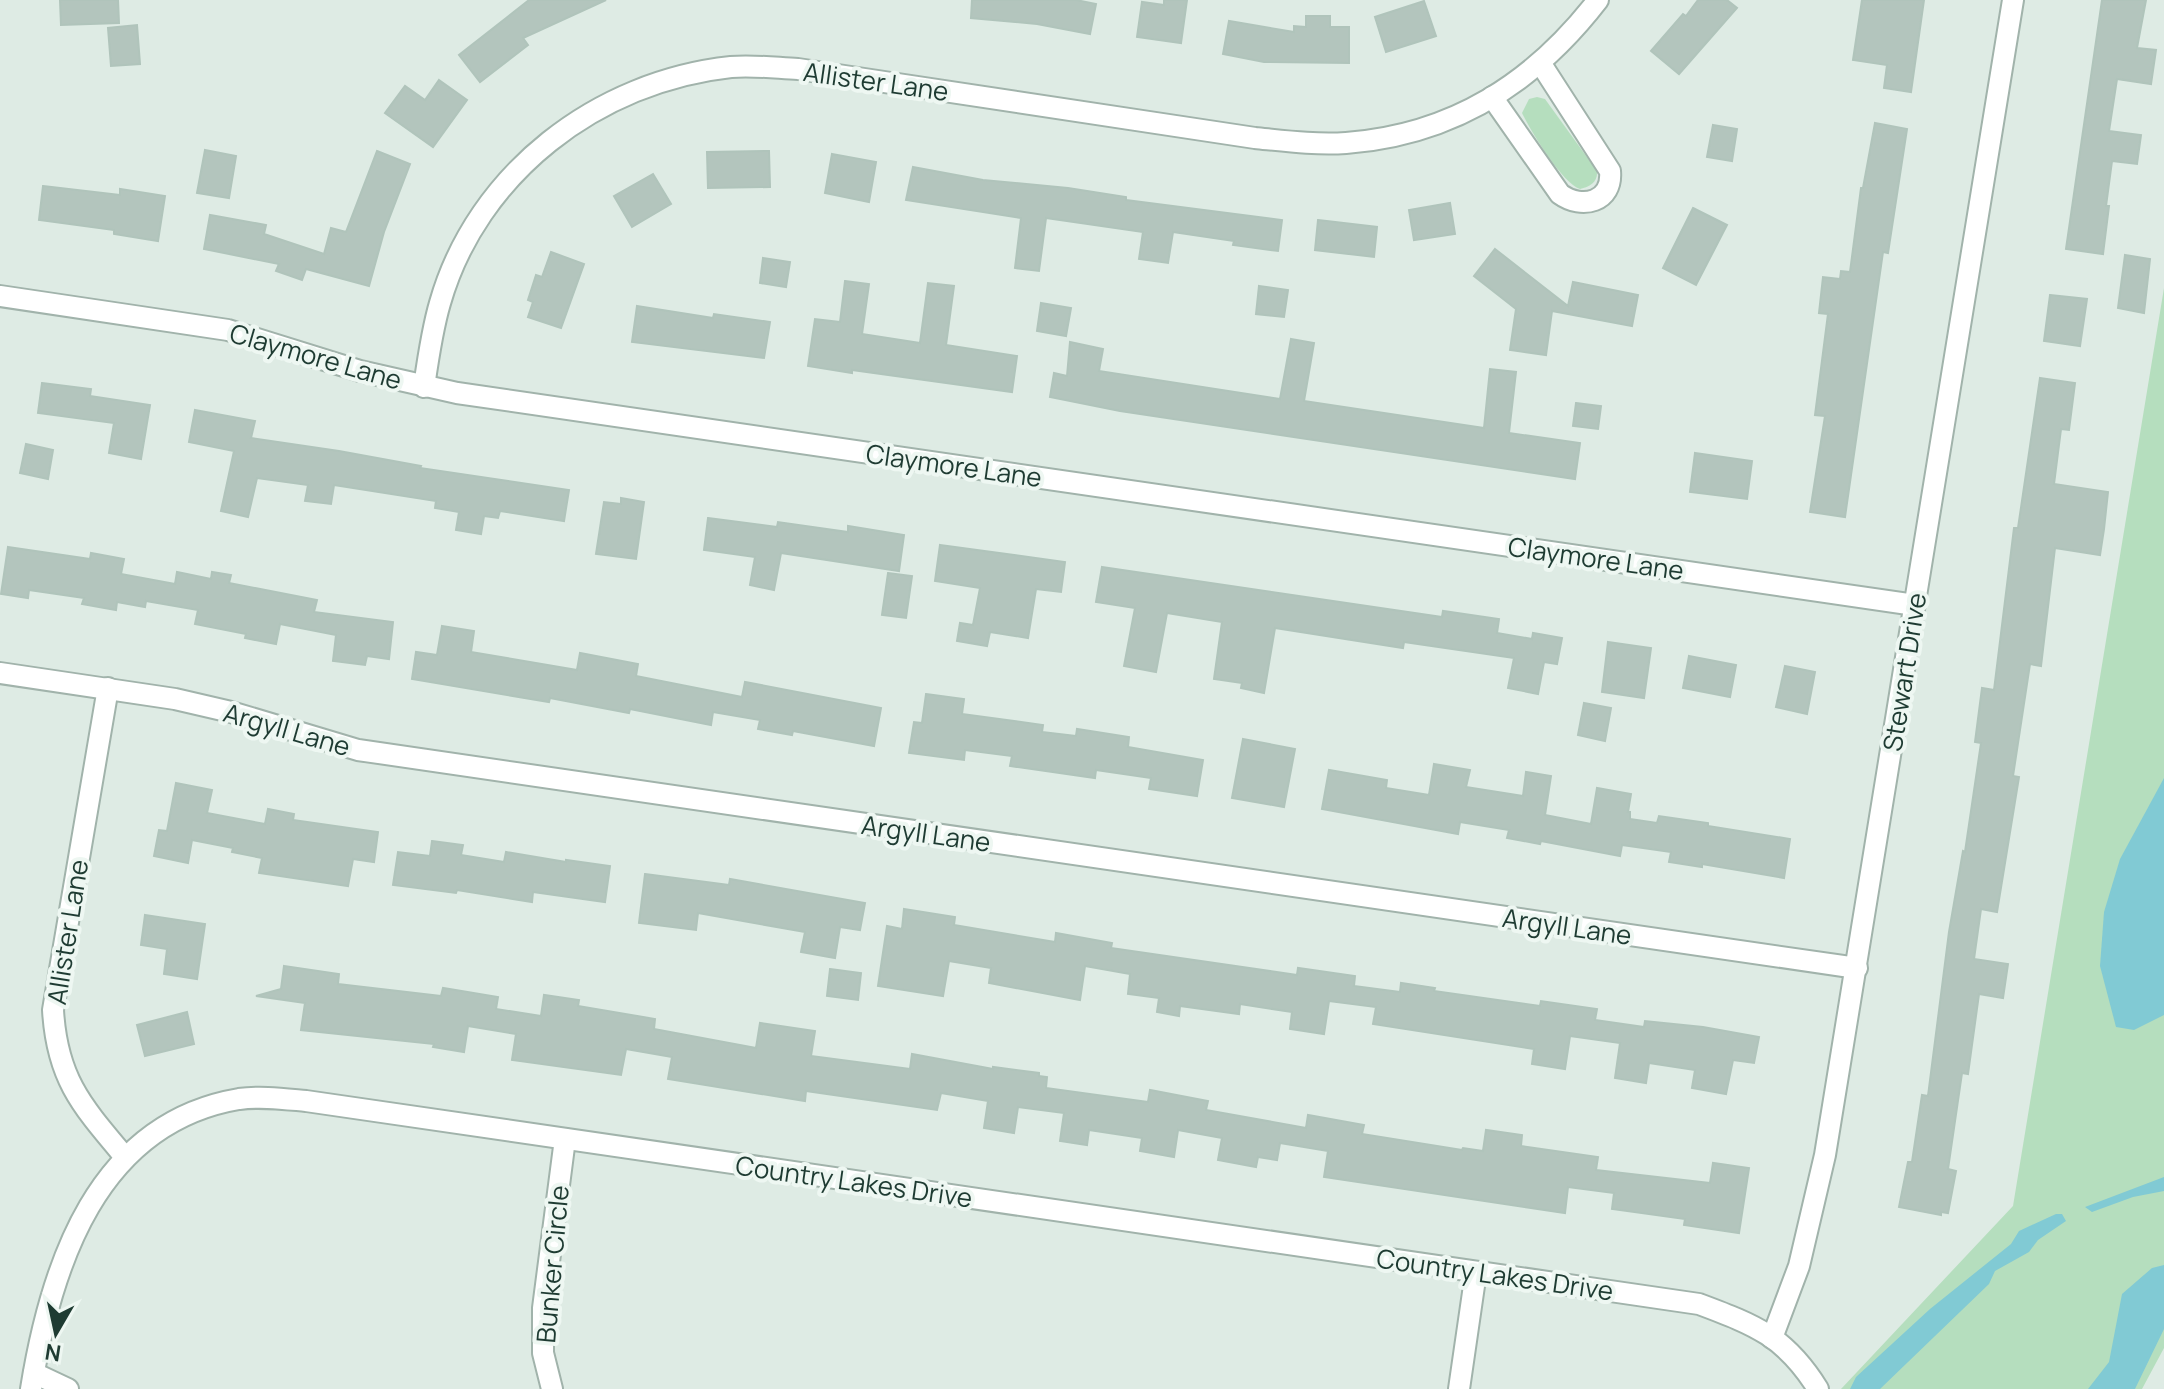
<svg xmlns="http://www.w3.org/2000/svg" width="2164" height="1389" font-family="Manrope,sans-serif">
  <style>
    .green { fill: #b5debe }
    .water { fill: #81cad4 }
    .building { fill: #b3c5bd; stroke: #b0c4bb; stroke-width: 2 }
    .lines { fill: none; stroke-linecap: round; stroke-linejoin: round }
    .minor-casing { stroke: #a1b3ab; stroke-width: 24 }
    .minor { stroke: #fff; stroke-width: 20 }
    .labels { text-anchor: middle; dominant-baseline: central; stroke-width: 8; stroke-linejoin: round; paint-order: stroke }
    .street-label { font-size: 26px; fill: #1e3b32; stroke: #eef7f2 }
  </style>
  <rect width="100%" height="100%" fill="#deebe4"/>
  <!-- green -->
  <g class="green">
    <path d="M 1537,97 L 1545,99 L 1597,171 C 1598,182 1590,187 1580,189 C 1561,182 1531,131 1522,113 L 1529,99 Z"/>
    <polygon points="2164,288 2164,1348 2142,1389 1841,1389 2013,1206"/>
  </g>
  <!-- water -->
  <g class="water">
    <polygon points="2164,778 2164,1015 2134,1030 2116,1027 2100,966 2104,912 2120,859"/>
    <polygon points="2164,1177 2164,1191 2133,1197 2092,1212 2085,1207"/>
    <polygon points="2056,1214 2062,1214 2066,1221 2038,1240 2029,1252 1995,1271 1989,1284 1880,1389 1850,1389 1856,1377 1930,1309 2011,1244 2019,1231"/>
    <polygon points="2164,1265 2164,1329 2135,1389 2088,1389 2109,1362 2122,1294 2152,1268"/>
  </g>
  <!-- building -->
  <g class="building">
    <polygon points="60,0 118,0 119,23 61,25"/>
    <polygon points="529,0 606,0 523,38 528,45 480,82 459,55"/>
    <polygon points="972,0 1076,0 1096,4 1090,34 1037,24 971,18"/>
    <polygon points="1164,0 1187,0 1181,43 1137,37 1142,2 1164,5"/>
    <polygon points="1698,0 1727,0 1737,8 1679,74 1651,51 1683,14 1686,16"/>
    <polygon points="1862,0 1924,0 1911,92 1884,88 1887,65 1853,60"/>
    <polygon points="2102,0 2146,0 2137,48 2156,50 2151,84 2117,79 2109,131 2141,135 2137,164 2112,161 2106,206 2109,206 2103,254 2066,249"/>
    <polygon points="1424,1 1436,36 1386,52 1375,17"/>
    <polygon points="1306,16 1330,16 1330,27 1349,27 1349,63 1264,62 1223,54 1229,21 1294,32 1294,26 1306,27"/>
    <polygon points="137,25 140,64 111,66 108,28"/>
    <polygon points="439,80 467,100 433,147 385,113 405,86 425,100"/>
    <polygon points="1875,123 1907,129 1888,253 1883,252 1845,517 1810,512 1825,416 1815,415 1828,314 1819,313 1823,277 1840,279 1841,271 1850,272 1861,188 1863,188"/>
    <polygon points="1713,125 1737,129 1732,161 1707,157"/>
    <polygon points="205,150 236,156 229,198 197,193"/>
    <polygon points="377,151 410,164 384,232 369,286 306,269 302,280 276,271 279,264 204,249 210,215 266,225 264,234 324,254 331,228 346,232"/>
    <polygon points="769,151 770,187 708,188 707,152"/>
    <polygon points="832,154 876,162 869,202 825,193"/>
    <polygon points="913,167 983,180 1068,188 1126,197 1126,200 1282,220 1278,251 1233,245 1234,241 1173,232 1168,263 1139,259 1143,232 1046,218 1039,271 1015,268 1021,218 906,200"/>
    <polygon points="653,174 671,204 632,227 614,196"/>
    <polygon points="43,186 120,195 120,189 165,196 158,241 114,234 114,230 39,220"/>
    <polygon points="1450,203 1455,234 1414,240 1409,210"/>
    <polygon points="1693,208 1727,225 1696,285 1663,268"/>
    <polygon points="1318,220 1377,227 1374,257 1315,250"/>
    <polygon points="1495,249 1568,306 1573,282 1638,295 1632,326 1552,311 1546,355 1510,350 1516,309 1474,276"/>
    <polygon points="551,252 584,264 561,328 528,317 533,302 528,300 536,275 542,277"/>
    <polygon points="2125,255 2150,259 2144,313 2118,308"/>
    <polygon points="763,258 790,262 786,287 760,283"/>
    <polygon points="845,281 869,284 862,334 920,343 928,283 954,286 946,345 1017,356 1012,392 852,370 852,373 808,366 815,319 840,322"/>
    <polygon points="1259,286 1288,290 1284,317 1256,314"/>
    <polygon points="2050,295 2087,299 2080,346 2044,341"/>
    <polygon points="1041,303 1071,308 1066,336 1037,331"/>
    <polygon points="637,306 713,318 714,314 770,322 764,358 632,342"/>
    <polygon points="1291,339 1314,343 1304,401 1484,428 1490,369 1516,372 1509,433 1580,443 1575,479 1120,411 1050,397 1054,373 1067,376 1070,342 1103,349 1099,371 1280,399"/>
    <polygon points="2040,378 2075,383 2069,430 2061,429 2054,484 2108,492 2104,529 2100,555 2055,548 2041,666 2030,664 2013,776 2019,777 1997,912 1981,909 1974,959 2008,964 2003,998 1979,994 1968,1074 1962,1073 1948,1169 1956,1171 1948,1213 1941,1212 1941,1215 1899,1207 1908,1162 1912,1162 1922,1095 1928,1096 1949,932 1963,851 1965,852 1981,743 1975,742 1982,688 1994,690 2014,528 2018,528"/>
    <polygon points="42,383 91,389 90,396 150,405 141,459 109,453 114,423 38,413"/>
    <polygon points="1576,403 1601,406 1598,429 1573,426"/>
    <polygon points="195,410 255,421 251,438 339,451 421,466 420,468 569,490 564,521 500,511 498,518 484,516 481,534 456,530 459,512 435,508 436,501 334,485 331,504 305,501 308,485 257,478 248,517 221,511 234,451 189,442"/>
    <polygon points="26,444 53,450 48,479 20,473"/>
    <polygon points="1695,453 1752,461 1747,499 1690,492"/>
    <polygon points="621,498 644,502 636,559 596,554 604,502 621,504"/>
    <polygon points="708,518 777,527 778,522 848,532 848,526 904,535 899,571 781,553 774,590 750,585 755,557 704,550"/>
    <polygon points="940,545 1065,562 1061,592 1036,589 1028,638 990,632 987,646 957,641 960,623 973,625 980,588 935,581"/>
    <polygon points="8,547 90,559 91,553 124,559 121,574 175,584 177,572 211,579 212,572 231,575 229,583 317,600 314,612 393,622 389,659 367,656 365,665 333,661 336,635 280,624 276,644 245,638 246,634 195,624 198,610 146,601 145,607 117,602 116,610 82,604 84,598 29,590 28,598 1,594"/>
    <polygon points="1102,567 1442,617 1443,611 1499,619 1497,633 1532,639 1533,633 1562,638 1557,664 1544,662 1538,694 1508,688 1514,658 1404,642 1403,648 1275,628 1264,693 1241,688 1242,683 1214,679 1222,622 1167,613 1156,672 1124,666 1135,608 1096,602"/>
    <polygon points="888,573 912,576 906,618 882,615"/>
    <polygon points="442,626 474,631 471,652 577,670 580,653 638,664 636,676 742,697 745,682 881,708 874,746 793,731 792,735 758,729 760,720 713,712 711,725 630,709 629,713 550,698 549,702 412,679 416,652 437,655"/>
    <polygon points="1608,642 1651,648 1644,698 1602,692"/>
    <polygon points="1689,656 1736,665 1730,697 1683,688"/>
    <polygon points="1785,666 1815,672 1807,714 1776,707"/>
    <polygon points="926,694 964,699 962,714 1043,725 1042,732 1076,736 1077,729 1129,737 1128,747 1203,760 1197,796 1149,789 1151,778 1096,770 1095,778 1010,766 1012,756 965,750 964,760 909,753 914,722 922,723"/>
    <polygon points="1584,703 1611,708 1605,741 1578,735"/>
    <polygon points="1243,739 1295,749 1284,807 1232,798"/>
    <polygon points="1434,764 1470,770 1466,787 1523,796 1526,772 1551,776 1545,815 1591,824 1597,788 1631,794 1628,812 1630,812 1630,819 1657,823 1659,816 1708,823 1708,826 1790,839 1784,878 1702,864 1702,867 1669,862 1671,852 1622,845 1620,856 1541,841 1540,844 1507,838 1509,830 1460,822 1458,834 1322,809 1329,770 1387,780 1386,788 1429,795"/>
    <polygon points="176,783 212,790 207,813 265,824 268,809 294,814 293,820 378,832 374,862 353,859 348,886 259,873 262,858 232,852 233,848 192,840 188,863 154,856 159,830 167,831"/>
    <polygon points="432,841 463,845 461,855 504,862 506,852 566,862 566,860 610,866 605,902 533,892 532,902 457,890 456,893 393,885 398,852 430,856"/>
    <polygon points="645,874 729,885 730,879 865,903 860,930 840,927 835,958 801,952 805,932 698,913 696,930 639,923"/>
    <polygon points="904,909 955,917 954,925 1055,942 1056,933 1112,943 1111,948 1297,975 1298,968 1355,976 1354,986 1400,992 1401,983 1435,988 1434,991 1540,1006 1541,1001 1597,1009 1595,1020 1644,1027 1645,1021 1703,1027 1759,1037 1754,1063 1733,1060 1726,1094 1692,1088 1695,1070 1649,1063 1646,1083 1615,1078 1620,1043 1570,1036 1565,1069 1532,1064 1534,1049 1373,1024 1376,1007 1329,1001 1324,1034 1290,1029 1292,1012 1240,1004 1239,1014 1180,1006 1179,1016 1157,1012 1159,998 1128,994 1130,974 1085,966 1080,1000 989,983 991,968 949,961 943,996 878,986 887,926 902,929"/>
    <polygon points="145,915 205,924 197,979 164,974 167,949 141,945"/>
    <polygon points="284,966 339,974 338,984 441,996 443,988 498,997 496,1009 541,1016 544,995 579,1000 578,1006 655,1019 654,1029 756,1048 760,1023 815,1031 811,1056 910,1069 912,1054 993,1069 993,1067 1039,1073 1039,1076 1047,1077 1046,1088 1148,1102 1150,1090 1208,1101 1206,1110 1306,1128 1308,1115 1364,1125 1362,1134 1462,1150 1463,1148 1483,1151 1486,1130 1522,1135 1521,1146 1598,1157 1596,1170 1710,1183 1713,1163 1749,1168 1739,1233 1684,1225 1685,1219 1612,1209 1614,1193 1568,1187 1565,1213 1324,1177 1328,1151 1280,1143 1277,1160 1258,1157 1256,1167 1218,1160 1222,1138 1178,1130 1174,1157 1140,1151 1142,1138 1089,1130 1087,1145 1060,1141 1064,1113 1018,1107 1014,1133 984,1128 988,1101 941,1093 937,1110 806,1091 805,1101 668,1079 672,1057 626,1049 621,1075 512,1060 516,1034 468,1026 464,1052 433,1047 434,1044 301,1030 305,1003 256,996 281,989"/>
    <polygon points="830,969 861,973 858,1000 827,996"/>
    <polygon points="187,1012 194,1044 145,1056 137,1025"/>
  </g>
  <g class="lines">
    <defs>
      <g id="minor">
        <path d="M 1492,97 L 1560,194 C 1582,210 1613,202 1610,171 L 1541,64"/>
        <polyline points="0,296 228,330 360,371 457,393 1915,605"/>
        <path d="M 424,387 C 428,359 432,330 440,303 C 477,173 598,81 731,67 C 753,65 776,68 798,69 L 1255,138 C 1285,141 1315,145 1346,143 C 1453,135 1534,83 1598,0"/>
        <polyline points="0,673 175,699 231,712 358,750 1857,968"/>
        <path d="M 108,688 L 53,1010 C 57,1079 82,1106 125,1157"/>
        <polyline points="1772,1338 1799,1266 1825,1155 2013,0"/>
        <polyline points="34,1373 68,1389"/>
        <path d="M 31,1389 C 51,1265 97,1123 239,1099 C 261,1096 284,1099 306,1101 L 1699,1304 C 1755,1325 1785,1336 1818,1389"/>
        <polyline points="552,1389 543,1353 543,1308 565,1139"/>
        <polyline points="1459,1389 1476,1272"/>
      </g>
    </defs>
    <!-- minor casing -->
    <use href="#minor" class="minor-casing"/>
    <!-- minor -->
    <use href="#minor" class="minor"/>
  </g>
  <g class="labels">
    <!-- street labels -->
    <g class="street-label">
      <text transform="translate(876 81) rotate(8)">Allister Lane</text>
      <text transform="translate(316 356) rotate(16)">Claymore Lane</text>
      <text transform="translate(954 465) rotate(8)">Claymore Lane</text>
      <text transform="translate(1596 558) rotate(8)">Claymore Lane</text>
      <text transform="translate(1904 672) rotate(-81)">Stewart Drive</text>
      <text transform="translate(287 729) rotate(16)">Argyll Lane</text>
      <text transform="translate(926 833) rotate(8)">Argyll Lane</text>
      <text transform="translate(1567 926) rotate(8)">Argyll Lane</text>
      <text transform="translate(67 932) rotate(-81)">Allister Lane</text>
      <text transform="translate(854 1181) rotate(8)">Country Lakes Drive</text>
      <text transform="translate(552 1264) rotate(-85)">Bunker Circle</text>
      <text transform="translate(1495 1274) rotate(8)">Country Lakes Drive</text>
    </g>
  </g>
  <!-- north arrow -->
  <g transform="translate(56 1333) rotate(189)" stroke="#eef7f2" stroke-width="6" paint-order="stroke">
  <path d="M0-6L14 30L0 20L-14 30Z" fill="#1e3b32"/>
  <text y="-12" font-size="22" font-weight="bold" text-anchor="middle" fill="#1e3b32">N</text>
  </g>
</svg>
